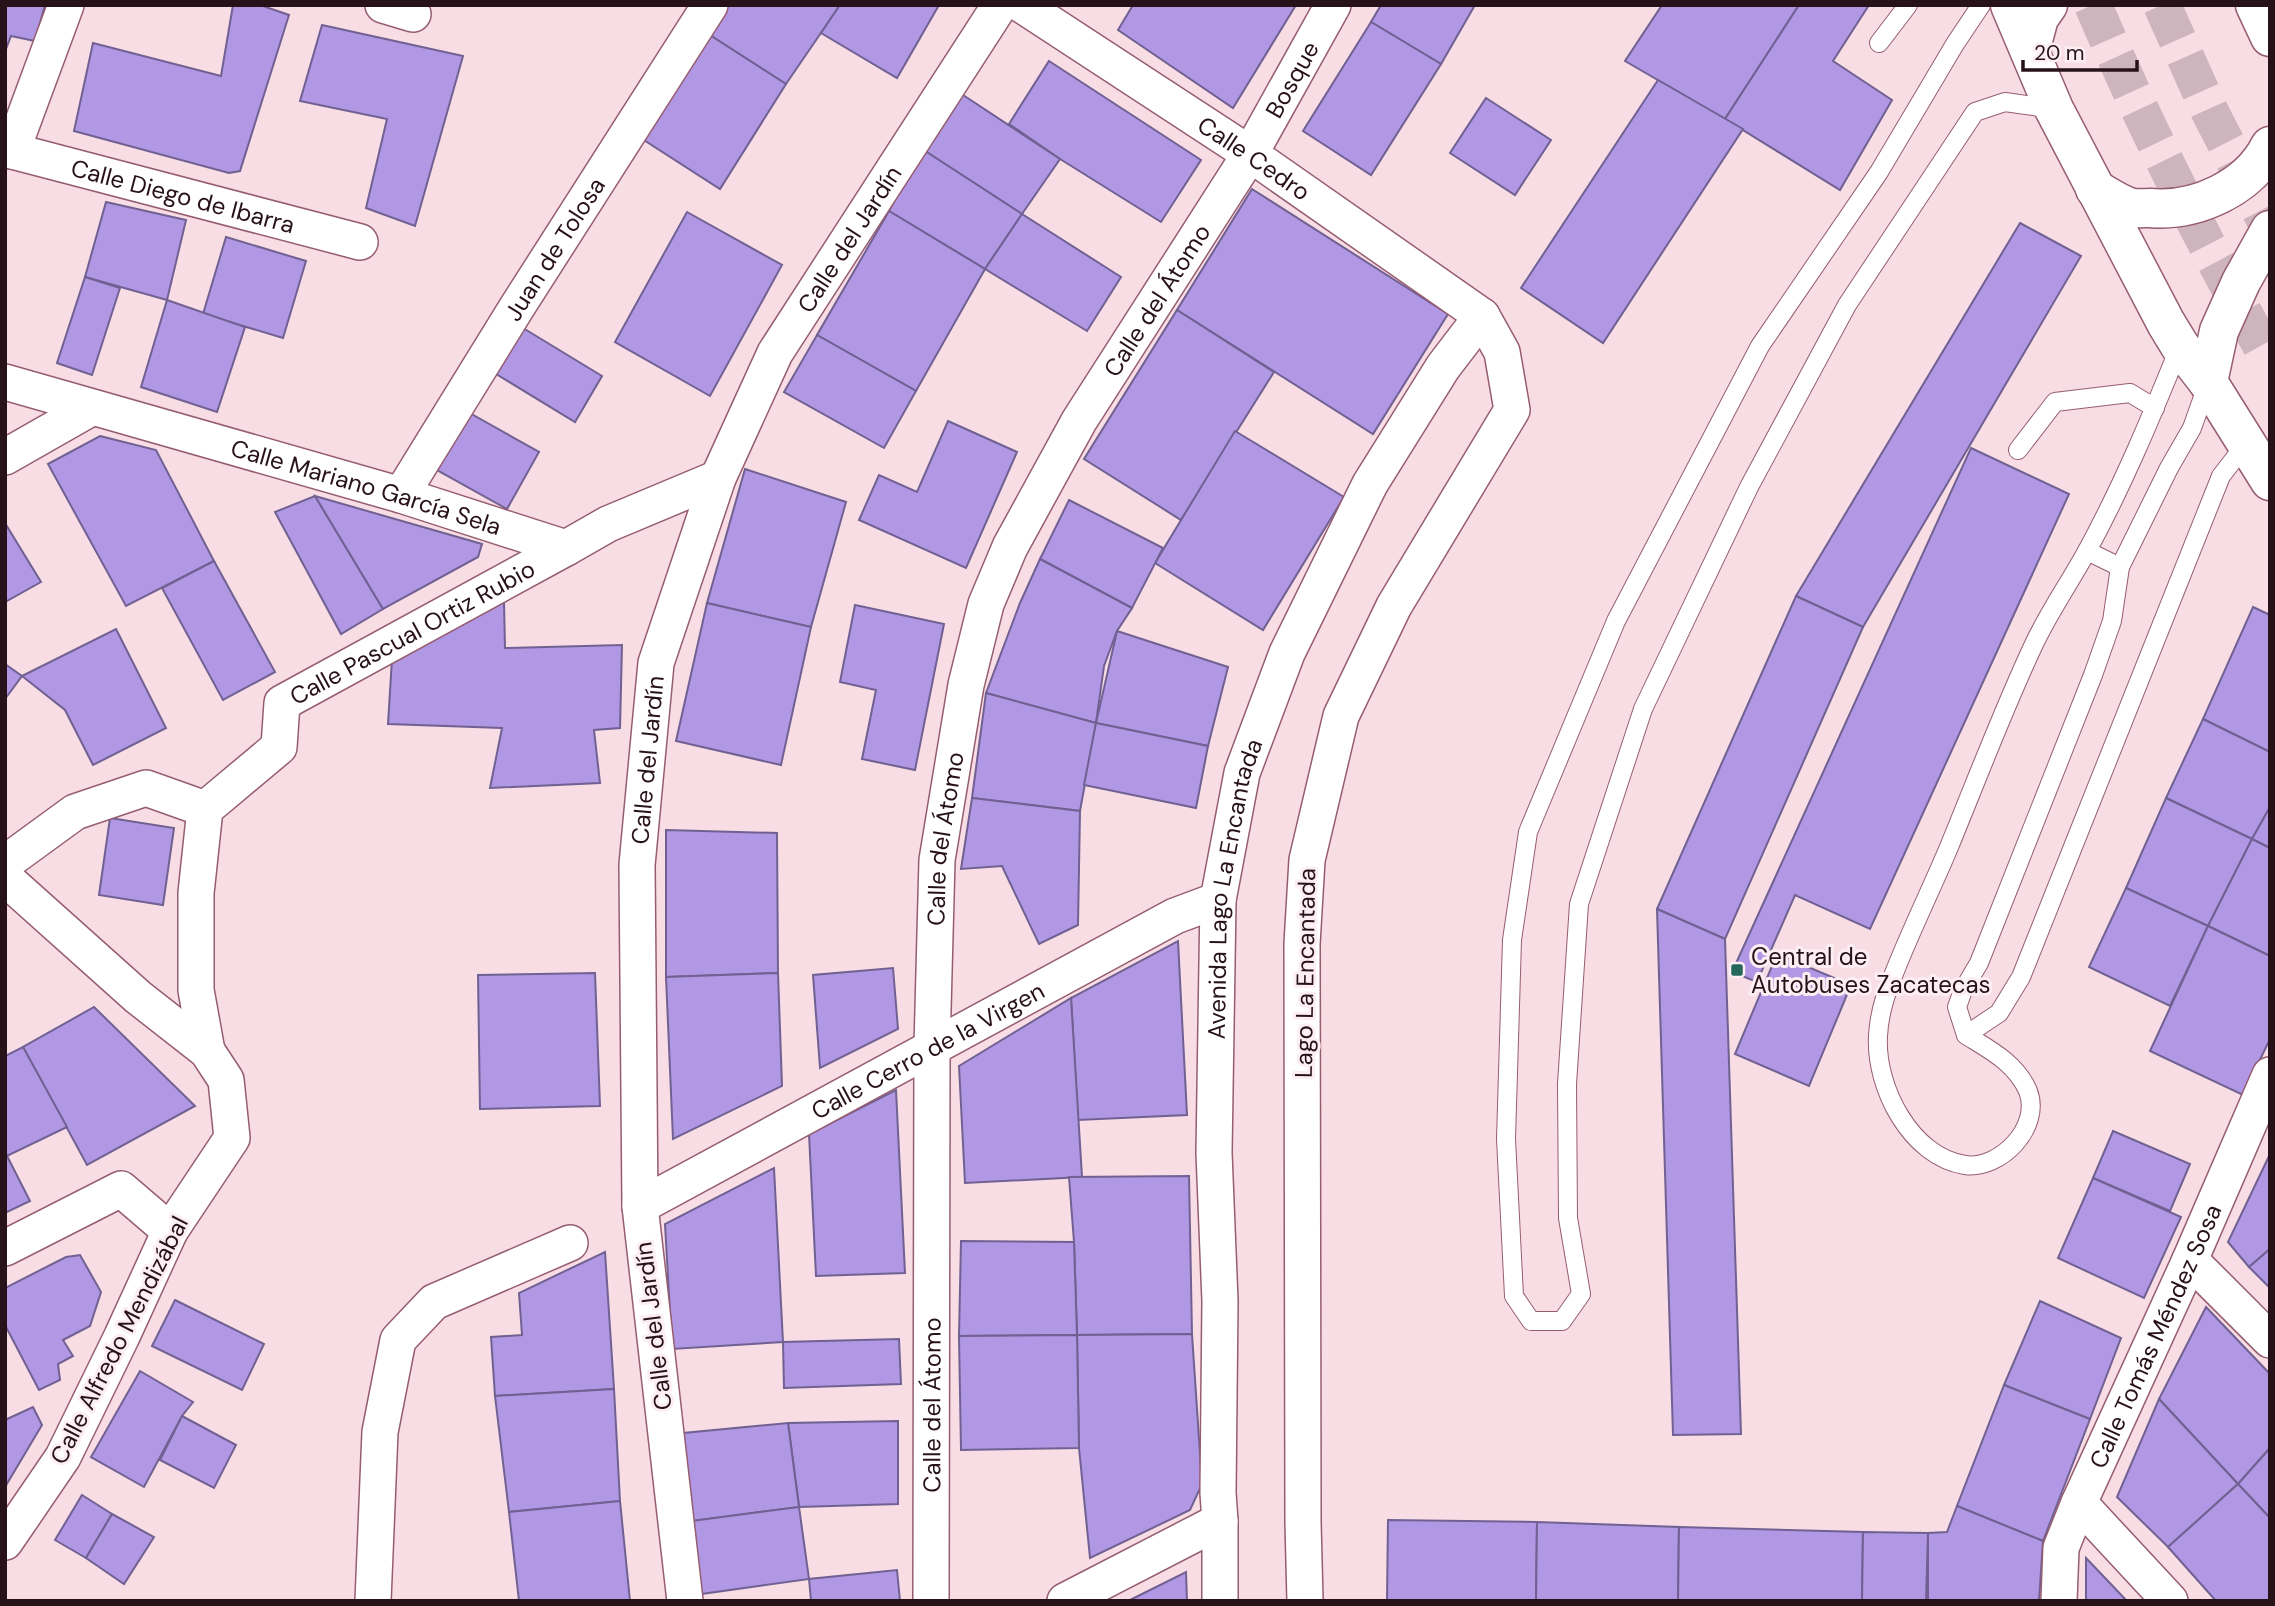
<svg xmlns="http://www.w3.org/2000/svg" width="2275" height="1606" font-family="'DM Sans',sans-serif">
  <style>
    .building { fill: #b098e4; stroke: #706192; stroke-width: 2 }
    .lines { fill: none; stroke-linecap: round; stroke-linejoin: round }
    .primary-tunnel { stroke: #ceb4bc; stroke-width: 38; stroke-dasharray: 38 19; stroke-linecap: butt }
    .service-casing { stroke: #965d71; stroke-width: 20 }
    .minor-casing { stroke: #965d71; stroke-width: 38 }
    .tertiary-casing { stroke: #965d71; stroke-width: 41 }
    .service { stroke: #fff; stroke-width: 18 }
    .minor { stroke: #fff; stroke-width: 35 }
    .tertiary { stroke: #fff; stroke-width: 38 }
    .poi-dot { fill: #23685b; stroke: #fceef2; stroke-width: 2.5 }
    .labels { text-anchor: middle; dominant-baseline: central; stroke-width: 6; stroke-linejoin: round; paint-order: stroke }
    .street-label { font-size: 24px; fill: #28121a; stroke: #fceef2 }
    .poi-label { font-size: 24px; fill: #28121a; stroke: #fceef2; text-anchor: start }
  </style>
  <rect width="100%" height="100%" fill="#f8dde5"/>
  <!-- building -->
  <g class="building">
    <polygon points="5,5 45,5 35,41 11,36 6,49"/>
    <polygon points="233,5 260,5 289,15 240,171 229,173 74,131 93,43 221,76"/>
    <polygon points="717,5 840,5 786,84 702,30"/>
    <polygon points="840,5 939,5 897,78 821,33"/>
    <polygon points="1133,5 1296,5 1233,108 1118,30"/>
    <polygon points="1381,5 1475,5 1441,64 1371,22"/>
    <polygon points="1662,5 1799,5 1725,119 1625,61"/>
    <polygon points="1799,5 1869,5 1833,61 1892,100 1840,190 1725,119"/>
    <polygon points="1371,22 1441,64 1371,175 1303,131"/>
    <polygon points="322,25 463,56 415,226 366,208 387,119 300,101"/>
    <polygon points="702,30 786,84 720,189 636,135"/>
    <polygon points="1049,61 1201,160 1161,222 1060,159 1009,124"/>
    <polygon points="1658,80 1743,129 1603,343 1521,288"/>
    <polygon points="960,93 1060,159 1022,214 922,149"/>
    <polygon points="1486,98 1551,140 1515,195 1450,153"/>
    <polygon points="922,149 1022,214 985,269 889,211"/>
    <polygon points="1252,189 1448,314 1373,434 1177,310"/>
    <polygon points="106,202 186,220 167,300 85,277"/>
    <polygon points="889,211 985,269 916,391 817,335"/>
    <polygon points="687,212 782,265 710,396 615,342"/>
    <polygon points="1022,214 1121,277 1087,331 985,269"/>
    <polygon points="2020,223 2081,256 1863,627 1796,596"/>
    <polygon points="226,237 306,261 283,338 203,314"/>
    <polygon points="85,277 120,288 92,375 57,363"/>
    <polygon points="167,300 245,327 217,412 141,387"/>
    <polygon points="1177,310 1274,372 1181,520 1084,459"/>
    <polygon points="523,328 602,376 575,422 496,374"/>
    <polygon points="817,335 916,391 884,448 784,392"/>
    <polygon points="468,412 539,452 507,509 437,470"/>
    <polygon points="948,421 1017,452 966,568 859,520 879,475 917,492"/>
    <polygon points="1235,431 1344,497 1263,630 1155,563"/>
    <polygon points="100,436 156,450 214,561 126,606 48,464"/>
    <polygon points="1971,448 2069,494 1870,929 1795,895 1757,982 1732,972"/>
    <polygon points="745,469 846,502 811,627 707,603"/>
    <polygon points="315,496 383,609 341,634 275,512"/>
    <polygon points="315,496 482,544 478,557 383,609"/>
    <polygon points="1069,500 1163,548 1132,608 1040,559"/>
    <polygon points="5,523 41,582 5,602"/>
    <polygon points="1040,559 1132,608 1117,631 1104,666 1096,723 986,693 1020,603"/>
    <polygon points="214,561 275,672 223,700 162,588"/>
    <polygon points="1796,596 1863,627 1725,939 1657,909"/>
    <polygon points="504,602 505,648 622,645 620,728 594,730 600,783 490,788 502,728 388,724 392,659"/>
    <polygon points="707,603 811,627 781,765 676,741"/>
    <polygon points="855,605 944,624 915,770 862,759 876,690 840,682"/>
    <polygon points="2253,607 2270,615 2270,752 2203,719"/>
    <polygon points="116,629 166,728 93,765 65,710 22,676"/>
    <polygon points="1117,631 1228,667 1208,746 1096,723"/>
    <polygon points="5,664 22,676 5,699"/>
    <polygon points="986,693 1096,723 1080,811 972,798"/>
    <polygon points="2203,719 2270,752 2270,807 2252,839 2166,798"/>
    <polygon points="1096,723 1208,746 1196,808 1084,785"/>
    <polygon points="972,798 1080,811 1078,925 1039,944 1002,866 961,869"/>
    <polygon points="2166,798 2252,839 2208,926 2126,888"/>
    <polygon points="2270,807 2270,848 2252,839"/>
    <polygon points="110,818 174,828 163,905 99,895"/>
    <polygon points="666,830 777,833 778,973 666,977"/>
    <polygon points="2252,839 2270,848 2270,956 2208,926"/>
    <polygon points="2126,888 2208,926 2170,1006 2089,967"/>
    <polygon points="1657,909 1725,939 1741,1434 1673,1435"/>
    <polygon points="2208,926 2270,956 2270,1039 2243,1095 2150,1051"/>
    <polygon points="1178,941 1187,1115 1078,1120 1071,998"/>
    <polygon points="1777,954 1851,985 1809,1086 1735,1054"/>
    <polygon points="893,968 898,1029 820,1068 813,975"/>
    <polygon points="595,973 600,1106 480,1109 478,975"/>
    <polygon points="778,973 782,1086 673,1139 666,977"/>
    <polygon points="1071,998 1082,1177 965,1183 959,1066"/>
    <polygon points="94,1007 195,1106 87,1165 23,1047"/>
    <polygon points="23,1047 67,1127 7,1156 5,1152 5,1056"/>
    <polygon points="896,1090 905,1273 816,1276 809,1134"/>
    <polygon points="2113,1131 2190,1164 2170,1211 2093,1178"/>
    <polygon points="5,1152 30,1201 5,1213"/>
    <polygon points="2270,1154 2270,1249 2249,1267 2228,1242"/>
    <polygon points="774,1168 783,1342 672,1349 665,1224"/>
    <polygon points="1189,1176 1192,1334 1077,1335 1074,1242 1069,1177"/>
    <polygon points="2093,1178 2181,1217 2144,1298 2058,1258"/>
    <polygon points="961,1241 1074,1242 1077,1335 959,1336"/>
    <polygon points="2270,1249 2270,1288 2249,1267"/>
    <polygon points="605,1252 614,1389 495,1396 491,1337 522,1335 519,1293"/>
    <polygon points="80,1255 101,1292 90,1326 63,1340 73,1356 58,1364 60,1380 39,1390 5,1325 5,1288 66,1257"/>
    <polygon points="175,1300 264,1344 242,1390 152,1346"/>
    <polygon points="2040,1301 2121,1338 2090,1419 2004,1385"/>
    <polygon points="2206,1307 2270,1374 2270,1448 2238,1484 2159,1399"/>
    <polygon points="1192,1334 1202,1484 1190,1510 1090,1558 1079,1448 1077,1335"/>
    <polygon points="1077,1335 1079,1448 961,1450 959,1336"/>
    <polygon points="899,1339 901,1384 784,1388 783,1342"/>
    <polygon points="140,1371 193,1402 182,1416 144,1487 91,1457"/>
    <polygon points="2004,1385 2090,1419 2043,1541 1957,1506"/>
    <polygon points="614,1389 620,1501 509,1512 495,1396"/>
    <polygon points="2159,1399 2238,1484 2168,1547 2117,1497"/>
    <polygon points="33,1407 42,1425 5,1487 5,1420"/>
    <polygon points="182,1416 236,1445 214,1488 160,1460"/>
    <polygon points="898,1421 898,1504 799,1507 788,1423"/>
    <polygon points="788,1423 799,1507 684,1522 673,1434"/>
    <polygon points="2270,1448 2270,1518 2238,1484"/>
    <polygon points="2238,1484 2270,1518 2270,1601 2216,1601 2168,1547"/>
    <polygon points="82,1495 112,1514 86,1558 55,1540"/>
    <polygon points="620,1501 630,1601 519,1601 509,1512"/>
    <polygon points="1957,1506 2043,1541 2039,1601 1928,1601 1928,1533 1947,1532"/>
    <polygon points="799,1507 809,1579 694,1595 684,1522"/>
    <polygon points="112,1514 154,1537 124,1584 86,1558"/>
    <polygon points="1388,1520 1537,1522 1536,1601 1387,1601"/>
    <polygon points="1537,1522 1679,1527 1678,1601 1536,1601"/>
    <polygon points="1679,1527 1863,1532 1862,1601 1678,1601"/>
    <polygon points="1863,1532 1928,1533 1926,1601 1862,1601"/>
    <polygon points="2086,1558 2127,1601 2086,1601"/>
    <polygon points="897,1570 900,1601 811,1601 809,1579"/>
    <polygon points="1186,1572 1187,1601 1128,1601"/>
  </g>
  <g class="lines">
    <!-- primary-tunnel -->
    <g class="primary-tunnel">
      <path d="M 2093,5 C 2145,127 2205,245 2270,361"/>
      <polyline points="2162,5 2209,110 2270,229"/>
    </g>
    <defs>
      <g id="service">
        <polyline points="1981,5 1955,44 1879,172 1760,346 1616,621 1528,832 1512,940 1506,1139 1514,1296 1531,1321 1562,1321 1581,1294 1568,1218 1567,1084 1579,904 1643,709 1749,487 1847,305 1975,112 2005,102 2054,109"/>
        <polyline points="1879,43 1908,5"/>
        <path d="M 2180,346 C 2152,415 2123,485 2087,551 C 2070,582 2049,612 2034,644 C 2003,710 1977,779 1949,847 C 1931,890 1910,932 1893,976 C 1885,995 1879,1015 1878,1036 C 1875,1087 1911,1157 1965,1165 C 2000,1170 2042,1127 2028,1091 C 2016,1063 1990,1050 1966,1035 L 1957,1007 L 1963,990 L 1979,963 L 2093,675 L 2112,621 L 2120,567 L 2169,468 L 2192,428 L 2208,383"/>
        <polyline points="2018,450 2055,402 2130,393 2155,408"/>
        <polyline points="2087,551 2120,567"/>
        <polyline points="1966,1035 1999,1013 2021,977 2221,476 2245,445"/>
      </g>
      <g id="minor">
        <polyline points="383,5 413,14"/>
        <path id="s1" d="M 1022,5 L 1250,154 L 1482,316 L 1502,352 L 1512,410 L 1394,606 L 1341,716 L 1307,860 L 1302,944 L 1303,1522 L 1305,1601"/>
        <path id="s2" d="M 5,149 L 360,242"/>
        <polyline points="12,151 66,5"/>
        <path id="s3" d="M 5,382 L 401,495 L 566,548 L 608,524 L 718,478"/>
        <polyline points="5,457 91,408"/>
        <path id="s4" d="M 401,495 L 517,307 L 710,5"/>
        <polyline points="205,809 196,893 196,990 207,1051"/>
        <path id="s5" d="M 5,863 L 75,812 L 146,788 L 205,809 L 279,747 L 282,703 L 566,548"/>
        <polyline points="5,878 138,997 207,1051 226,1080 232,1138 170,1231 122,1336 63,1457 5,1542"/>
        <path id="s6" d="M 640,1206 L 1175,916 L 1218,900"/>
        <polyline points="5,1248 121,1189 170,1231"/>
        <polyline points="2190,1260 2270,1340"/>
        <polyline points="2079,1503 2170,1601"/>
        <polyline points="373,1601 380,1432 398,1340 434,1302 570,1243"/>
        <path id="s7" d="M 685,1601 L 640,1206 L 637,865 L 656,663 L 718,478 L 775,353 L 1000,5"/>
        <path id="s8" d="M 931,1601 L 932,1047 L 937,860 L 966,685 L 986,604 L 1010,547 L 1079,421 L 1250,154 L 1333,5"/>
        <polyline points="1065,1601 1220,1521"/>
        <path id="s9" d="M 1220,1601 L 1220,1521 L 1218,1493 L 1220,1301 L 1214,1153 L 1218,900 L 1242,773 L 1287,653 L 1370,484 L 1443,367 L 1482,316"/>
        <path id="s10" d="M 2059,1601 L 2061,1548 L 2079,1503 L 2190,1260 L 2270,1075"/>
      </g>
      <g id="tertiary">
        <polyline points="2010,5 2054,109 2166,323 2180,346 2208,382 2270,481"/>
        <polyline points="2255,5 2270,37"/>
        <polyline points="2030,51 2039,18 2048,5"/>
        <path d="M 2095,189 C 2106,195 2117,203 2129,207 C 2135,209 2144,208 2150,208 C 2196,212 2249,188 2270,146"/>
        <polyline points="2208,382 2219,331 2241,282 2270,230"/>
      </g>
    </defs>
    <!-- service casing -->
    <use href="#service" class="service-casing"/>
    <!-- minor casing -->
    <use href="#minor" class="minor-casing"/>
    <!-- tertiary casing -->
    <use href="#tertiary" class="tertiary-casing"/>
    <!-- service -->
    <use href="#service" class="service"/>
    <!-- minor -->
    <use href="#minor" class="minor"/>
    <!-- tertiary -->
    <use href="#tertiary" class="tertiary"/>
  </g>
  <!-- markers -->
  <rect class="poi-dot" x="1730" y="963" width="14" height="14" rx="3.5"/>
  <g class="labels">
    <!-- street labels -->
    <g class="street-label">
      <text stroke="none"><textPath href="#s8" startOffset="1610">Bosque</textPath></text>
      <text stroke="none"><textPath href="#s1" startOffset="278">Calle Cedro</textPath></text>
      <text stroke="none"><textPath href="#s2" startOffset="184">Calle Diego de Ibarra</textPath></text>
      <text stroke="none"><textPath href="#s7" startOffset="1410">Calle del Jardín</textPath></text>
      <text stroke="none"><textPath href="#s4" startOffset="290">Juan de Tolosa</textPath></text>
      <text stroke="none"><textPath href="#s8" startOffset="1351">Calle del Átomo</textPath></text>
      <text stroke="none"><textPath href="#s3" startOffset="376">Calle Mariano García Sela</textPath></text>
      <text stroke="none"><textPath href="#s5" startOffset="513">Calle Pascual Ortiz Rubio</textPath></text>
      <text stroke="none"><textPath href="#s7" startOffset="844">Calle del Jardín</textPath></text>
      <text stroke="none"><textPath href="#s8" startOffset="763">Calle del Átomo</textPath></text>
      <text stroke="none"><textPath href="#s9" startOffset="714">Avenida Lago La Encantada</textPath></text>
      <text transform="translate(1305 973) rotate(-89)">Lago La Encantada</text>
      <text stroke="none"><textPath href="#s6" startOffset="327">Calle Cerro de la Virgen</textPath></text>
      <text transform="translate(653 1326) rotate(-97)">Calle del Jardín</text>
      <text stroke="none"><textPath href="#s10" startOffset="285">Calle Tomás Méndez Sosa</textPath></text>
      <text transform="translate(119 1340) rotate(-63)">Calle Alfredo Mendizábal</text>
      <text stroke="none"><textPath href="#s8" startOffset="196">Calle del Átomo</textPath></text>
    </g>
    <!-- poi labels -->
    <g class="poi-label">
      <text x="1751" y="956">Central de<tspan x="1751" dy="28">Autobuses Zacatecas</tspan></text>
    </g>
  </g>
  <!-- border -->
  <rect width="2275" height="1606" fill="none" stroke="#28121a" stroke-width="14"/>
  <!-- scale -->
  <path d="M2023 60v10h114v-10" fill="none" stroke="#28121a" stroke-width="3.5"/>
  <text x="2034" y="60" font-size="21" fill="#28121a" stroke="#fceef2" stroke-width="5" paint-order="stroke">20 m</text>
</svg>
